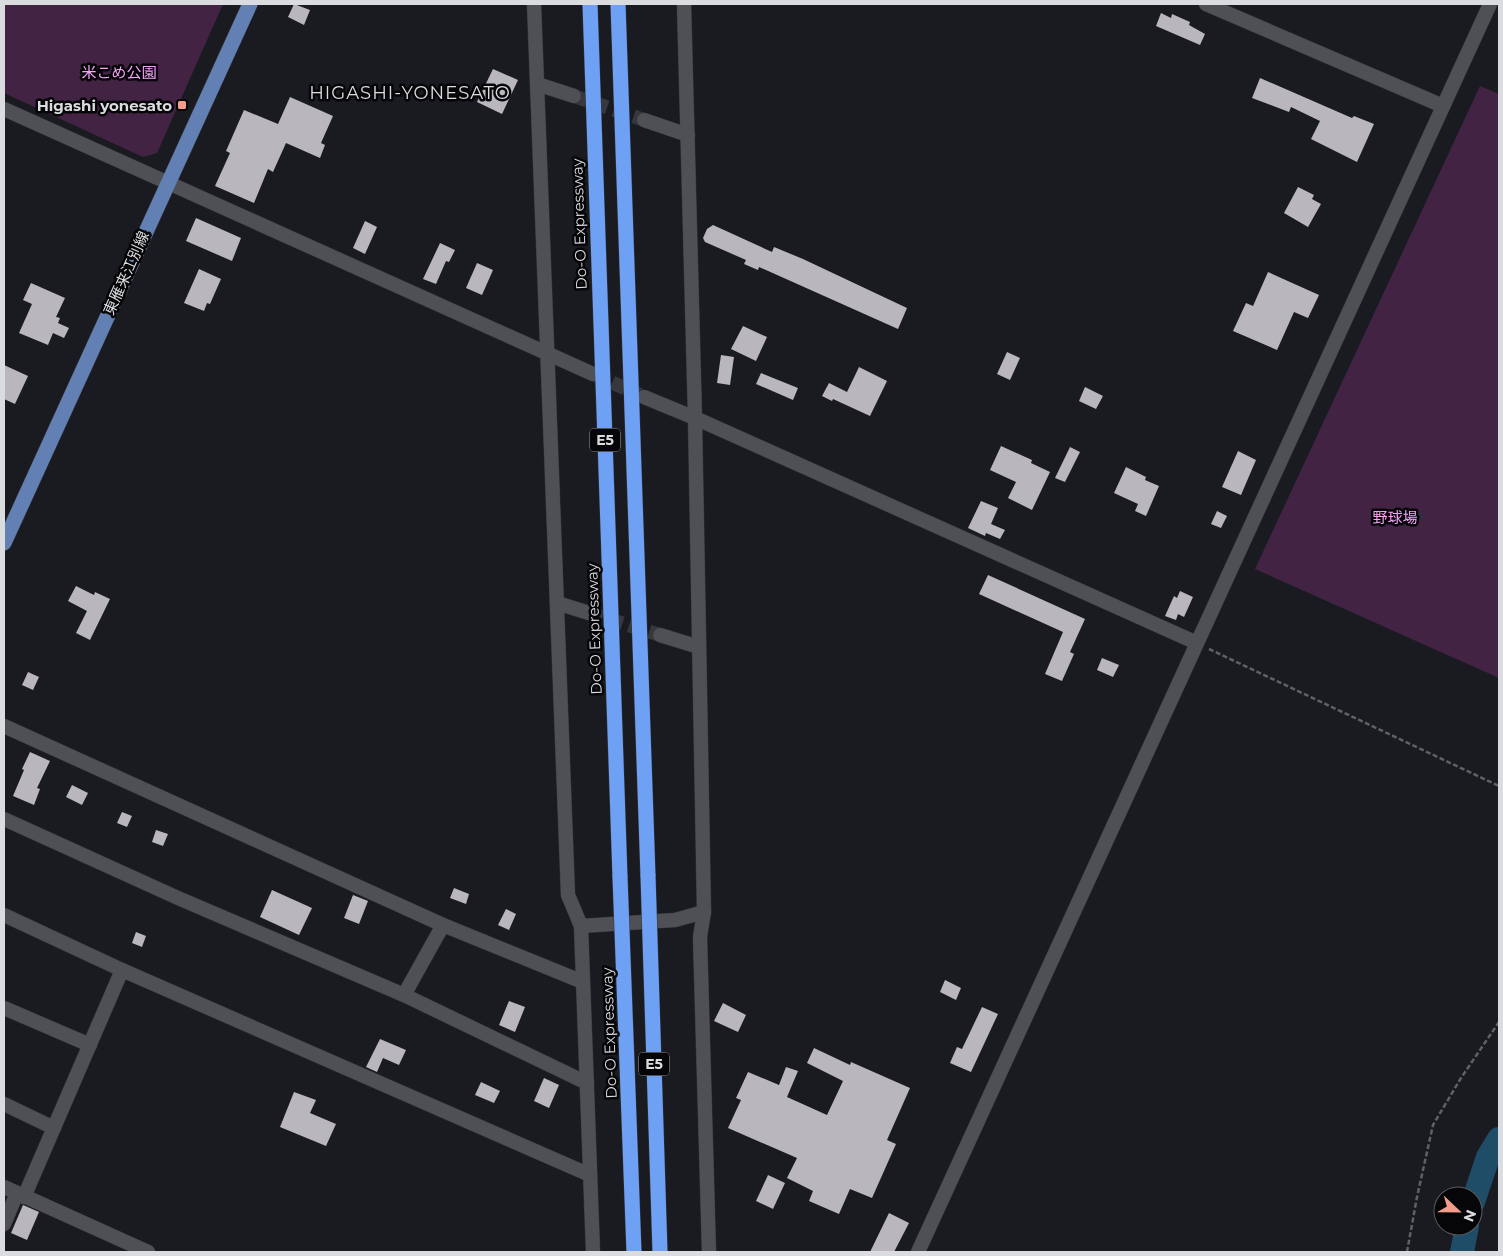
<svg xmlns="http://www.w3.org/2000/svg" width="1503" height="1256" font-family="Montserrat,'Noto Sans JP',sans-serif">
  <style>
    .green { fill: #432344 }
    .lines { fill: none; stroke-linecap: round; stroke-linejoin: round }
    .river { stroke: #1f4d68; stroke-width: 24 }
    .building { fill: #b9b6be }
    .minor-tunnel { stroke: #37383e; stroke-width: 14; stroke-dasharray: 14 7; stroke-linecap: butt }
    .minor-casing { stroke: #353539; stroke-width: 15 }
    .major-casing { stroke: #353539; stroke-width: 16 }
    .highway-casing { stroke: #353539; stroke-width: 16 }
    .path { stroke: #606167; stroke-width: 2.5; stroke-dasharray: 5 2.5; stroke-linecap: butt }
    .minor { stroke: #4f4f56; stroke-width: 14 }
    .major { stroke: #6280b4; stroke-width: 15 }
    .highway { stroke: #6ea0f3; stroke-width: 15 }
    .highway-bridge-casing { stroke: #353539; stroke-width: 16; stroke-linecap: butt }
    .highway-bridge { stroke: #6ea0f3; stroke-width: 15 }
    .poi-dot { fill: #f49d8b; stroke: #060608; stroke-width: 2 }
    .labels { text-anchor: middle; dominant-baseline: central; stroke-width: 5; stroke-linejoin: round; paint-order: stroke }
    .shield { fill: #060608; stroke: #9b9c9f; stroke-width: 1 }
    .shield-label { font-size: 14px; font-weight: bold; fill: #dbdce0 }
    .park-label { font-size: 15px; fill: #f7a5f8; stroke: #060608 }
    .poi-label { font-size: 15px; font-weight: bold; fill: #dbdce0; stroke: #060608; text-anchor: end }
    .street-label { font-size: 15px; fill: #dbdce0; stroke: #060608 }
    .quarter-label { font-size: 18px; letter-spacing: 1px; fill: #dbdce0; stroke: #060608 }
  </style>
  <rect width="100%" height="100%" fill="#1a1b21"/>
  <!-- green -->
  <g class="green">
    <polygon points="4,4 223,4 157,153 143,157 4,93"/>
    <polygon points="1480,86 1499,94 1499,678 1255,569"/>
  </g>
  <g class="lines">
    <!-- river -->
    <g class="river">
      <polyline points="1473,1202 1488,1157 1499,1139"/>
      <polyline points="1462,1252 1467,1226"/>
    </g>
  </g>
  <!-- building -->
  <g class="building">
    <polygon points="294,4 310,10 304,25 288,17"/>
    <polygon points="1161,13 1171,18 1172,14 1190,22 1189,25 1205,34 1200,45 1156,26"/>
    <polygon points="493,69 518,80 502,114 477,102"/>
    <polygon points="1260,78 1352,118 1354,116 1374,124 1357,162 1311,139 1320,121 1291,107 1289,112 1252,98"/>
    <polygon points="290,97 333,116 321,143 325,145 320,158 286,143 273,172 268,169 254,203 215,186 230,153 226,151 244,110 278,124"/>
    <polygon points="1298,187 1314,195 1312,199 1321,204 1308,227 1284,213"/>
    <polygon points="196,218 241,238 232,261 186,241"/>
    <polygon points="365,221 377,227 365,254 353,248"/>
    <polygon points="713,225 772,252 774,247 803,259 907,308 898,329 759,267 758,270 744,264 746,260 705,242 703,238 707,229"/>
    <polygon points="440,243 455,250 449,262 446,261 436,284 423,279"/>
    <polygon points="477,263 493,270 482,295 466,288"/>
    <polygon points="199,269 221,279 210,304 207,303 204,311 184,303"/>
    <polygon points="1268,272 1319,295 1308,318 1294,312 1277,350 1233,331 1246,303 1253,306"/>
    <polygon points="31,283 65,298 56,317 60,318 58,323 69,328 64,338 53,333 48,345 19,333 32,304 23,300"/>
    <polygon points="743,326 767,337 756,361 731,349"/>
    <polygon points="1007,352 1020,358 1010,380 997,374"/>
    <polygon points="721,355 734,357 730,385 717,383"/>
    <polygon points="4,365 28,376 15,404 4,399"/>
    <polygon points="859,367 887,381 870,416 833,399 832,401 822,396 829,383 847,392"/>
    <polygon points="761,373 798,388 793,400 756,384"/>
    <polygon points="1085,387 1103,396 1096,409 1079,401"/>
    <polygon points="1001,446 1032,460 1031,463 1050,472 1032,510 1008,498 1016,482 990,470"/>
    <polygon points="1070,447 1080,452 1065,482 1055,478"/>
    <polygon points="1238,451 1256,460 1241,495 1222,487"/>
    <polygon points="1126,467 1146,477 1145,480 1159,486 1146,516 1135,511 1138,504 1114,493"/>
    <polygon points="981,501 998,508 991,524 1005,530 1000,539 986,533 985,536 968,528"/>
    <polygon points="1217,511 1227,516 1221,528 1211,524"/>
    <polygon points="988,575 1085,619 1070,652 1074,654 1062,681 1045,674 1063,632 979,594"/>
    <polygon points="76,586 94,595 95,592 110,599 90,640 76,633 87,611 68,601"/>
    <polygon points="1180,591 1193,597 1184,617 1178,614 1176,620 1165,616 1174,596 1177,598"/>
    <polygon points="1102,658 1119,665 1113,677 1097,670"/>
    <polygon points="28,672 39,677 33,690 22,685"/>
    <polygon points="30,752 50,761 37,788 40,789 34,805 13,796 24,770 22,769"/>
    <polygon points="72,785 88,793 82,805 66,797"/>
    <polygon points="122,812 132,816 127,827 117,823"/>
    <polygon points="156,830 168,834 163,846 152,842"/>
    <polygon points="454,888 469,894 466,904 450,898"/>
    <polygon points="272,890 312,908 299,935 260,917"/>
    <polygon points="353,895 368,901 359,924 344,918"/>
    <polygon points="506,909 516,914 509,930 498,925"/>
    <polygon points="136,932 146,936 142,947 132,943"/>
    <polygon points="945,980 961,988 956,1000 940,992"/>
    <polygon points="509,1001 525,1007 515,1032 499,1025"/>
    <polygon points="723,1003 746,1015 738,1032 714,1021"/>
    <polygon points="982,1007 998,1014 971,1072 950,1063 957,1047 962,1049"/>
    <polygon points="380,1039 406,1050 399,1065 383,1058 377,1072 366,1067"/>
    <polygon points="814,1048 850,1065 851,1062 910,1088 887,1140 896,1144 872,1198 850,1189 839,1214 809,1201 813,1191 787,1178 797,1158 728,1128 741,1100 736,1098 748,1072 779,1085 786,1067 798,1071 787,1097 827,1115 843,1081 807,1063"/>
    <polygon points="544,1078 559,1085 549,1108 534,1101"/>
    <polygon points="481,1082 500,1091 494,1103 475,1095"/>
    <polygon points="294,1092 316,1100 310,1113 336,1124 326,1146 280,1127"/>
    <polygon points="768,1175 785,1183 773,1209 756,1201"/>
    <polygon points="23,1205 39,1212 27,1240 11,1233"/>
    <polygon points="889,1213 909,1223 894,1252 870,1252"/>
  </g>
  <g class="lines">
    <!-- minor-tunnel -->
    <g class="minor-tunnel">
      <polyline points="574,96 644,120"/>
      <polyline points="593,374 640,395"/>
      <polyline points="589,613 660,635"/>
    </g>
    <defs>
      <g id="minor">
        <polyline points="534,4 568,895 581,926 593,1252"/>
        <polyline points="684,4 695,418 704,912 700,937 709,1252"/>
        <polyline points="1206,4 1443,106"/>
        <polyline points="537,84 574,96"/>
        <polyline points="4,109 593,374"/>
        <polyline points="644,120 688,135"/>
        <polyline points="644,397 695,418 1197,643"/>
        <polyline points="557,603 589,613"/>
        <polyline points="660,635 699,647"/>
        <polyline points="4,726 443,925"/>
        <polyline points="4,819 178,898 404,995 587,1083"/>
        <polyline points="4,915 122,970 590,1175"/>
        <polyline points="581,926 675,920 704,912"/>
        <polyline points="404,995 443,925 583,982"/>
        <polyline points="4,1008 90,1045"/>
        <polyline points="4,1104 54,1128"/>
        <polyline points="4,1187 148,1252"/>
        <polyline points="24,1197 122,970"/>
        <polyline points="4,1224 17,1193"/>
        <polyline points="918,1252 1490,4"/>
      </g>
      <polyline id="major" points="4,543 250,4"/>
      <g id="highway">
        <polyline points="590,4 620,877"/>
        <polyline points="618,4 648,876"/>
      </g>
    </defs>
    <!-- minor casing -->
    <use href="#minor" class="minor-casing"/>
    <!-- major casing -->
    <use href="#major" class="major-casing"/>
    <!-- highway casing -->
    <use href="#highway" class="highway-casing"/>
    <!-- path -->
    <g class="path">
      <polyline points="1209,649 1499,786"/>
      <polyline points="1407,1252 1417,1197 1433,1125 1461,1078 1499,1022"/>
    </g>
    <!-- minor -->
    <use href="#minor" class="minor"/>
    <!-- major -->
    <use href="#major" class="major"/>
    <!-- highway -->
    <use href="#highway" class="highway"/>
    <defs>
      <g id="highway-bridge">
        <polyline points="648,876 660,1252"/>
        <polyline points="620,877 634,1252"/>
      </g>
    </defs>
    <!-- highway-bridge casing -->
    <use href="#highway-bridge" class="highway-bridge-casing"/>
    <!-- highway-bridge -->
    <use href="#highway-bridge" class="highway-bridge"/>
  </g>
  <!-- markers -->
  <rect class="poi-dot" x="177" y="100" width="10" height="10" rx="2.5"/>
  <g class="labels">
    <!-- shield labels -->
    <g class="shield">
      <rect x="590" y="428.5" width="30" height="23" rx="4"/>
      <rect x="639" y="1052.5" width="30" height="23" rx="4"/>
    </g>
    <g class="shield-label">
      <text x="605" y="440">E5</text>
      <text x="654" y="1064">E5</text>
    </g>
    <!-- park labels -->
    <g class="park-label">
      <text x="119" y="72">米こめ公園</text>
      <text x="1395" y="517">野球場</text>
    </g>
    <!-- poi labels -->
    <g class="poi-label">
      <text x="172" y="105">Higashi yonesato</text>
    </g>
    <!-- street labels -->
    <g class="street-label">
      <text transform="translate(579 224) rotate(-92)">Do-O Expressway</text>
      <text transform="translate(126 273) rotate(-66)">東雁来江別線</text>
      <text transform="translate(594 629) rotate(-92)">Do-O Expressway</text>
      <text transform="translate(609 1033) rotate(-92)">Do-O Expressway</text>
    </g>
    <!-- quarter labels -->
    <g class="quarter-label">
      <text x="410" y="93">HIGASHI-YONESATO</text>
    </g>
  </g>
  <!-- border -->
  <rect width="1503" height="1256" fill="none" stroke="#dbdce0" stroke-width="10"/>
  <!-- north arrow -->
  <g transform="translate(1458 1211) rotate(112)"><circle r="24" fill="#060608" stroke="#5b5c5e"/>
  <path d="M0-4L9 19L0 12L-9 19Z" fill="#f49d8b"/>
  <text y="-8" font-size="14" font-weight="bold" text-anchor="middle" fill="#dbdce0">N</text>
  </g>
</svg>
